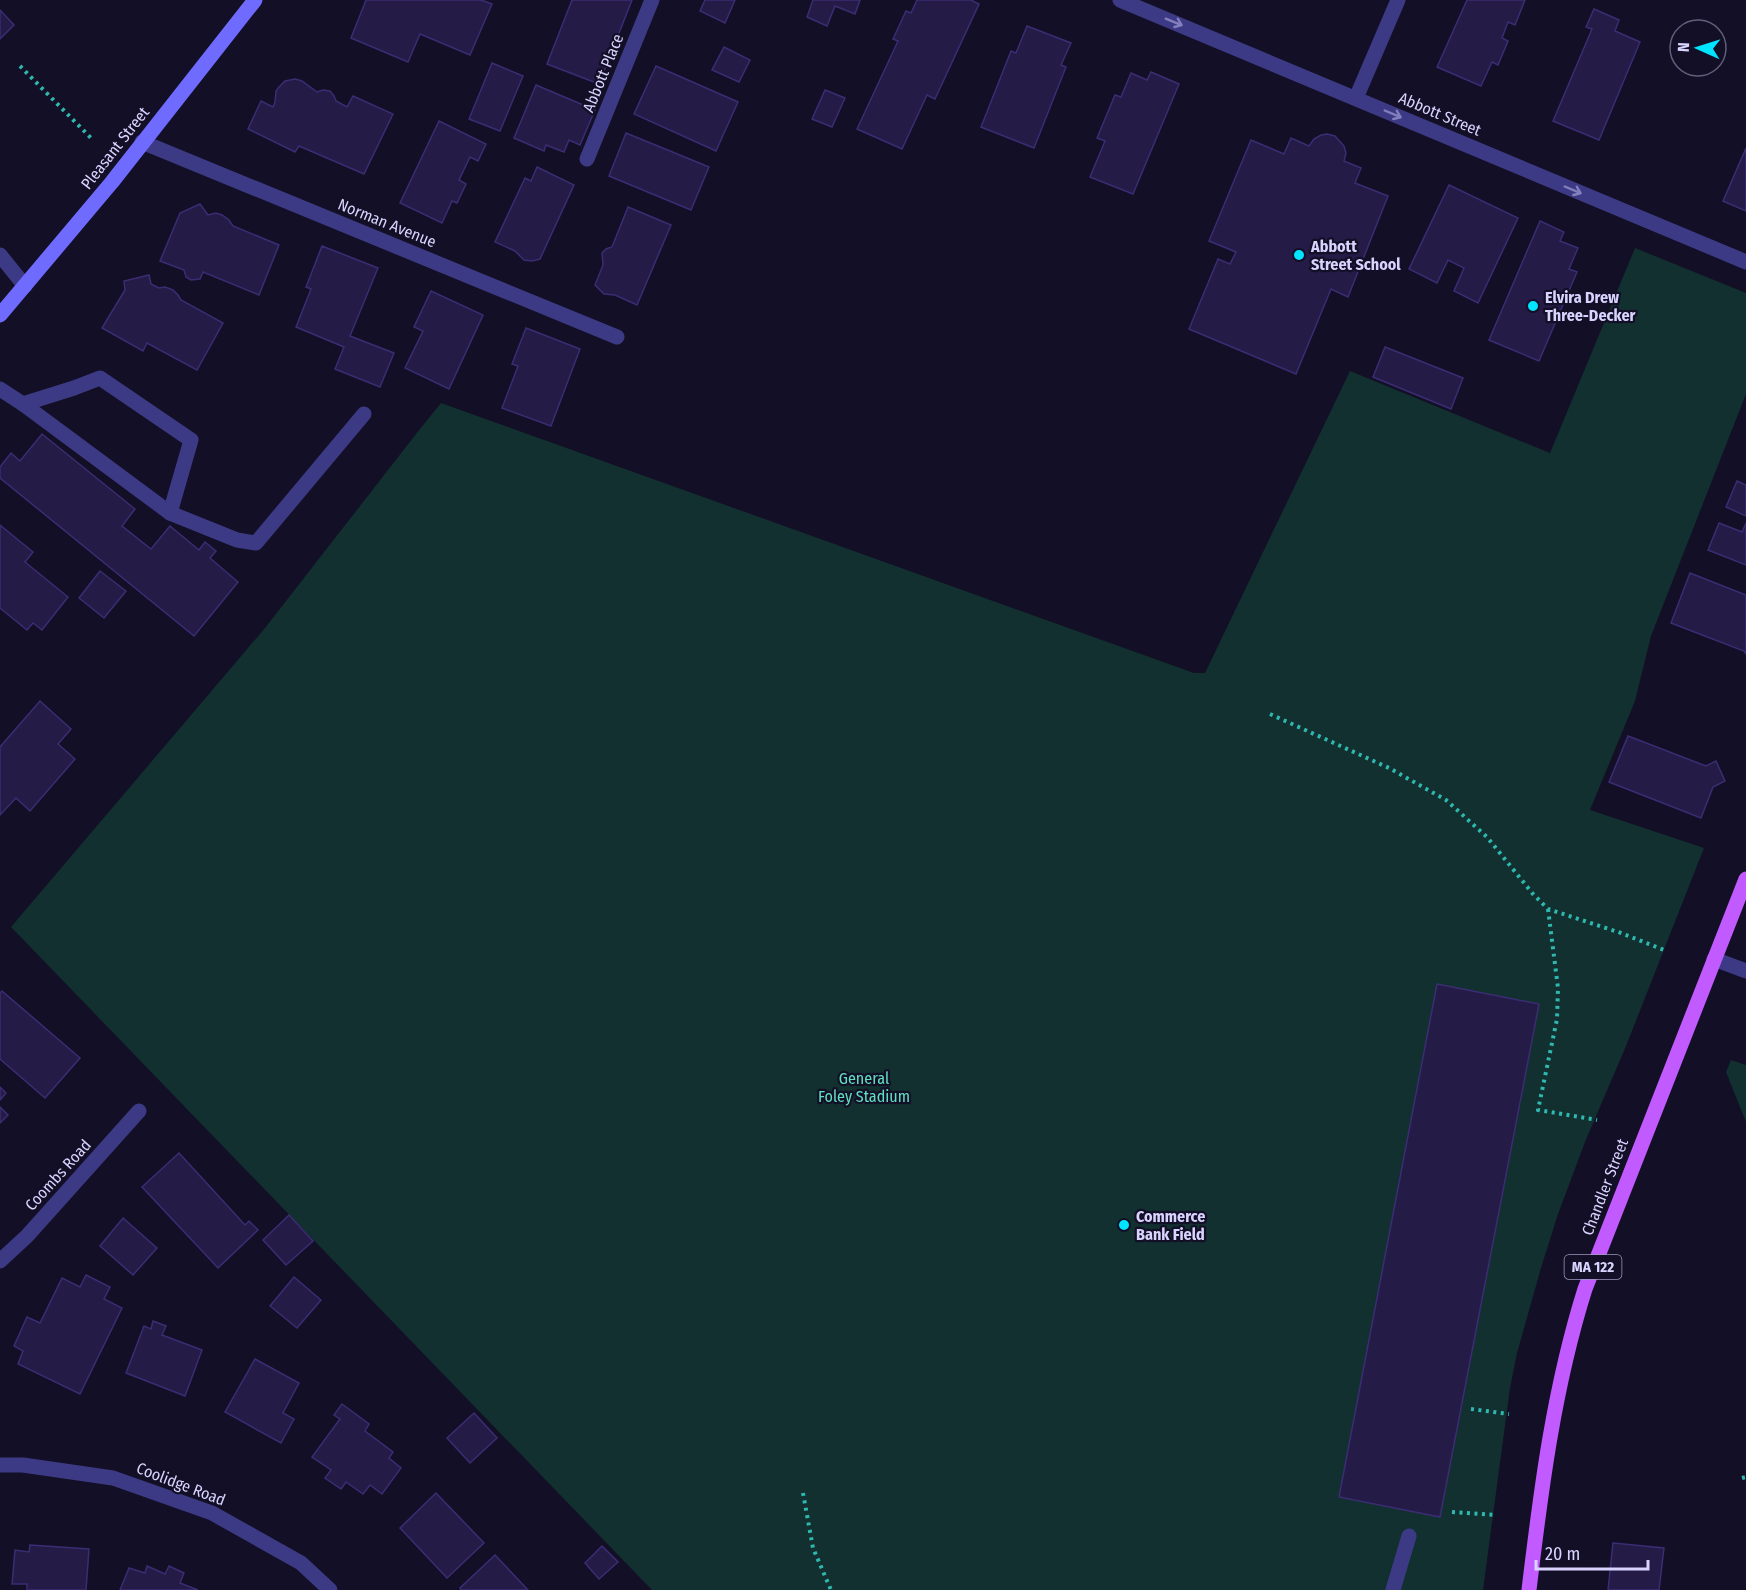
<svg xmlns="http://www.w3.org/2000/svg" width="1746" height="1590" font-family="'Fira Sans Condensed',sans-serif">
  <style>
    .green { fill: #12302f }
    .building { fill: #241b47; stroke: #3b2d73; stroke-width: 1.5 }
    .lines { fill: none; stroke-linecap: round; stroke-linejoin: round }
    .path { stroke: #2fb8b0; stroke-width: 4; stroke-dasharray: 3 4.5; stroke-linecap: butt }
    .lane { stroke: #3d3a85; stroke-width: 15 }
    .street { stroke: #3d3a85; stroke-width: 15 }
    .secondary { stroke: #6f6bff; stroke-width: 15 }
    .primary { stroke: #c25bff; stroke-width: 15 }
    .oneway { stroke: #837fbc }
    .poi-dot { fill: #00e5ff; stroke: #130f26; stroke-width: 2 }
    .labels { text-anchor: middle; dominant-baseline: central; stroke-width: 4.5; stroke-linejoin: round; paint-order: stroke }
    .shield { fill: #130f26; stroke: #9e99be; stroke-width: 1.5 }
    .shield-label { font-size: 15px; font-weight: bold; fill: #d9d4ff }
    .street-label { font-size: 16px; fill: #d9d4ff; stroke: #130f26 }
    .poi-label { font-size: 16px; font-weight: bold; fill: #d9d4ff; stroke: #130f26; text-anchor: start }
    .park-label { font-size: 16px; fill: #5fe0c0; stroke: #130f26 }
  </style>
  <rect width="100%" height="100%" fill="#130f26"/>
  <!-- green -->
  <g class="green">
    <polygon points="1635,248 1746,293 1746,394 1651,636 1635,701 1590,810 1704,848 1626,1046 1585,1142 1558,1214 1541,1268 1517,1353 1510,1388 1483,1590 652,1590 11,927 265,628 416,434 441,403 1194,673 1205,673 1350,371 1550,453"/>
    <polygon points="1731,1060 1746,1065 1746,1122 1726,1072"/>
  </g>
  <!-- building -->
  <g class="building">
    <polygon points="366,0 481,0 492,4 470,55 420,34 408,62 351,38"/>
    <polygon points="572,0 632,0 599,84 547,64"/>
    <polygon points="705,0 735,0 725,23 700,11"/>
    <polygon points="813,0 860,0 855,14 835,6 827,26 807,17"/>
    <polygon points="917,0 971,0 979,4 935,99 927,95 902,149 857,129 898,41 893,39 906,11 911,13"/>
    <polygon points="1467,0 1525,0 1515,25 1508,22 1502,38 1508,41 1498,65 1492,62 1481,86 1437,67"/>
    <polygon points="1594,9 1619,20 1615,31 1640,42 1599,140 1553,121 1592,29 1586,27"/>
    <polygon points="0,10 14,25 0,39"/>
    <polygon points="1027,26 1071,43 1061,65 1066,67 1034,148 981,127 1011,51 1016,53"/>
    <polygon points="724,47 750,60 739,82 712,70"/>
    <polygon points="492,63 523,76 500,131 469,119"/>
    <polygon points="656,66 738,102 716,151 634,114"/>
    <polygon points="1151,72 1179,84 1133,194 1090,177 1105,141 1097,138 1115,95 1121,97 1131,73 1147,80"/>
    <polygon points="295,79 302,81 317,92 323,90 330,91 334,96 336,101 347,107 353,96 393,114 364,174 299,146 295,152 248,129 261,101 273,107 275,102 276,91 279,87 285,81"/>
    <polygon points="536,85 595,110 580,145 569,140 564,152 546,145 544,151 514,138"/>
    <polygon points="825,90 845,98 832,127 812,119"/>
    <polygon points="439,121 486,144 478,161 470,157 459,180 466,184 457,203 452,201 442,223 400,203"/>
    <polygon points="626,133 709,167 691,210 609,176"/>
    <polygon points="1327,134 1335,136 1344,146 1346,153 1344,161 1361,168 1355,183 1388,196 1348,297 1331,289 1296,374 1189,329 1218,259 1230,264 1236,252 1209,241 1251,140 1284,154 1291,138 1309,146 1314,139 1321,135"/>
    <polygon points="1746,148 1746,211 1723,201"/>
    <polygon points="537,167 574,185 540,259 532,261 524,260 515,251 495,242 525,178 531,181"/>
    <polygon points="1449,185 1518,218 1478,303 1454,291 1464,268 1448,260 1437,283 1409,269"/>
    <polygon points="200,204 208,215 216,213 222,215 229,220 233,226 279,245 259,295 203,272 200,279 191,280 186,277 184,270 160,261 180,213"/>
    <polygon points="628,207 671,225 637,305 615,295 604,294 595,285 603,265 602,253 606,249 612,247"/>
    <polygon points="1540,221 1564,232 1560,241 1578,248 1569,269 1577,272 1539,361 1489,340"/>
    <polygon points="322,246 378,268 350,336 394,353 380,387 335,369 344,347 296,327 311,289 306,287"/>
    <polygon points="149,275 151,284 159,288 165,287 173,290 178,295 181,300 223,323 197,370 147,343 143,351 102,328 125,290 124,281"/>
    <polygon points="431,291 483,315 449,389 405,368 423,331 414,327"/>
    <polygon points="526,328 580,349 551,426 502,408 518,366 512,364"/>
    <polygon points="1385,347 1463,378 1451,409 1373,377"/>
    <polygon points="42,434 135,509 122,526 151,549 170,526 199,550 205,542 216,551 210,558 238,582 194,636 0,478 0,467 11,453 20,461"/>
    <polygon points="1737,481 1746,485 1746,516 1726,507"/>
    <polygon points="1719,523 1742,532 1746,523 1746,565 1708,550"/>
    <polygon points="0,525 33,552 25,562 68,597 42,630 33,623 27,630 0,608"/>
    <polygon points="100,571 126,591 104,618 79,598"/>
    <polygon points="1690,573 1746,595 1746,654 1744,651 1671,623"/>
    <polygon points="40,701 71,729 58,744 75,759 30,811 16,798 0,815 0,747"/>
    <polygon points="1628,736 1706,766 1716,761 1725,781 1713,787 1701,818 1609,782"/>
    <polygon points="1437,984 1539,1004 1440,1517 1339,1497"/>
    <polygon points="2,991 80,1058 45,1098 0,1059 0,993"/>
    <polygon points="0,1087 6,1093 0,1100"/>
    <polygon points="0,1107 8,1115 0,1123"/>
    <polygon points="179,1153 245,1225 249,1221 258,1230 218,1268 142,1187"/>
    <polygon points="289,1215 313,1241 286,1265 263,1240"/>
    <polygon points="123,1218 157,1248 133,1275 100,1246"/>
    <polygon points="86,1275 110,1287 104,1299 122,1308 80,1394 18,1364 23,1351 14,1346 27,1317 40,1323 62,1278 80,1287"/>
    <polygon points="294,1277 321,1300 297,1328 270,1306"/>
    <polygon points="153,1321 166,1326 162,1335 202,1350 185,1396 126,1373 144,1326 151,1329"/>
    <polygon points="255,1359 299,1383 283,1413 294,1419 281,1443 225,1412"/>
    <polygon points="342,1404 369,1424 365,1431 393,1452 389,1458 401,1468 382,1494 370,1485 363,1494 346,1482 341,1489 325,1478 331,1470 312,1457 340,1419 334,1415"/>
    <polygon points="474,1413 497,1438 470,1463 447,1438"/>
    <polygon points="436,1493 484,1543 447,1578 400,1528"/>
    <polygon points="1613,1543 1664,1548 1659,1590 1608,1590"/>
    <polygon points="30,1545 89,1549 86,1590 27,1590 27,1584 12,1584 15,1550 29,1552"/>
    <polygon points="602,1546 618,1562 599,1579 585,1563"/>
    <polygon points="495,1555 528,1590 461,1590 460,1588"/>
    <polygon points="147,1566 165,1574 169,1566 184,1573 180,1583 198,1590 120,1590 129,1568 145,1573"/>
  </g>
  <g class="lines">
    <!-- path -->
    <g class="path">
      <polyline points="20,66 91,138"/>
      <polyline points="1270,714 1389,768 1446,800 1487,837 1533,894 1548,909 1621,933 1664,950"/>
      <polyline points="1548,909 1558,988 1557,1019 1538,1110 1597,1120"/>
      <polyline points="1471,1409 1509,1414"/>
      <polyline points="1742,1478 1746,1477"/>
      <polyline points="803,1493 813,1548 831,1590"/>
      <polyline points="1452,1512 1496,1515"/>
    </g>
    <!-- lane -->
    <g class="lane">
      <polyline points="1356,98 1398,0"/>
      <polyline points="0,255 25,286"/>
      <polyline points="0,389 23,404 74,388 100,378 191,440 170,513"/>
      <polyline points="23,404 170,513 237,540 256,543 364,414"/>
      <polyline points="1393,1590 1409,1536"/>
    </g>
    <!-- street -->
    <g class="street">
      <polyline points="1120,0 1746,262"/>
      <polyline points="142,142 617,337"/>
      <polyline points="587,159 652,0"/>
      <polyline points="1714,959 1746,971"/>
      <polyline points="0,1261 27,1236 139,1111"/>
      <polyline points="0,1465 23,1465 113,1478 212,1513 301,1563 330,1590"/>
    </g>
    <!-- secondary -->
    <polyline class="secondary" points="0,315 112,182 255,0"/>
    <!-- primary -->
    <path class="primary" d="M 1529,1590 C 1541,1489 1554,1387 1585,1289 L 1746,879"/>
  </g>
  <!-- one-way arrows -->
  <defs><path id="oneway-shaft" d="M-6 0H5M1.5-3L5.5 0L1.5 3" fill="none" stroke-width="1.6" stroke-linecap="round" stroke-linejoin="round" transform="scale(1.5)"/></defs>
  <g class="oneway">
    <use href="#oneway-shaft" transform="translate(1174 22) rotate(22)"/>
    <use href="#oneway-shaft" transform="translate(1393 114) rotate(23)"/>
    <use href="#oneway-shaft" transform="translate(1573 190) rotate(23)"/>
  </g>
  <!-- markers -->
  <g class="poi-dot">
    <circle cx="1299" cy="255" r="6"/>
    <circle cx="1533" cy="306" r="6"/>
    <circle cx="1124" cy="1225" r="6"/>
  </g>
  <g class="labels">
    <!-- shield labels -->
    <rect class="shield" x="1564.5" y="1255" width="57" height="24" rx="4.5"/>
    <g class="shield-label">
      <text x="1593" y="1267">MA 122</text>
    </g>
    <!-- street labels -->
    <g class="street-label">
      <text transform="translate(603 73) rotate(-68)">Abbott Place</text>
      <text transform="translate(1440 114) rotate(23)">Abbott Street</text>
      <text transform="translate(115 148) rotate(-52)">Pleasant Street</text>
      <text transform="translate(387 223) rotate(22)">Norman Avenue</text>
      <text transform="translate(58 1175) rotate(-48)">Coombs Road</text>
      <text transform="translate(1605 1187) rotate(-69)">Chandler Street</text>
      <text transform="translate(181 1484) rotate(21)">Coolidge Road</text>
    </g>
    <!-- poi labels -->
    <g class="poi-label">
      <text x="1311" y="246">Abbott<tspan x="1311" dy="18">Street School</tspan></text>
      <text x="1545" y="297">Elvira Drew<tspan x="1545" dy="18">Three-Decker</tspan></text>
      <text x="1136" y="1216">Commerce<tspan x="1136" dy="18">Bank Field</tspan></text>
    </g>
    <!-- park labels -->
    <g class="park-label">
      <text x="864" y="1078">General<tspan x="864" dy="18">Foley Stadium</tspan></text>
    </g>
  </g>
  <!-- north arrow -->
  <g transform="translate(1698 48) rotate(273)"><circle r="28" fill="#130f26" stroke="#625e7d" stroke-width="1.5"/>
  <path d="M0-4.5L10 22L0 15L-10 22Z" fill="#00e5ff"/>
  <text y="-9" font-size="16" font-weight="bold" text-anchor="middle" fill="#d9d4ff">N</text>
  </g>
  <!-- scale -->
  <path d="M1536 1560v9h112v-9" fill="none" stroke="#d9d4ff" stroke-width="3"/>
  <text x="1545" y="1560" font-size="18" fill="#d9d4ff" stroke="#130f26" stroke-width="4.5" paint-order="stroke">20 m</text>
</svg>
